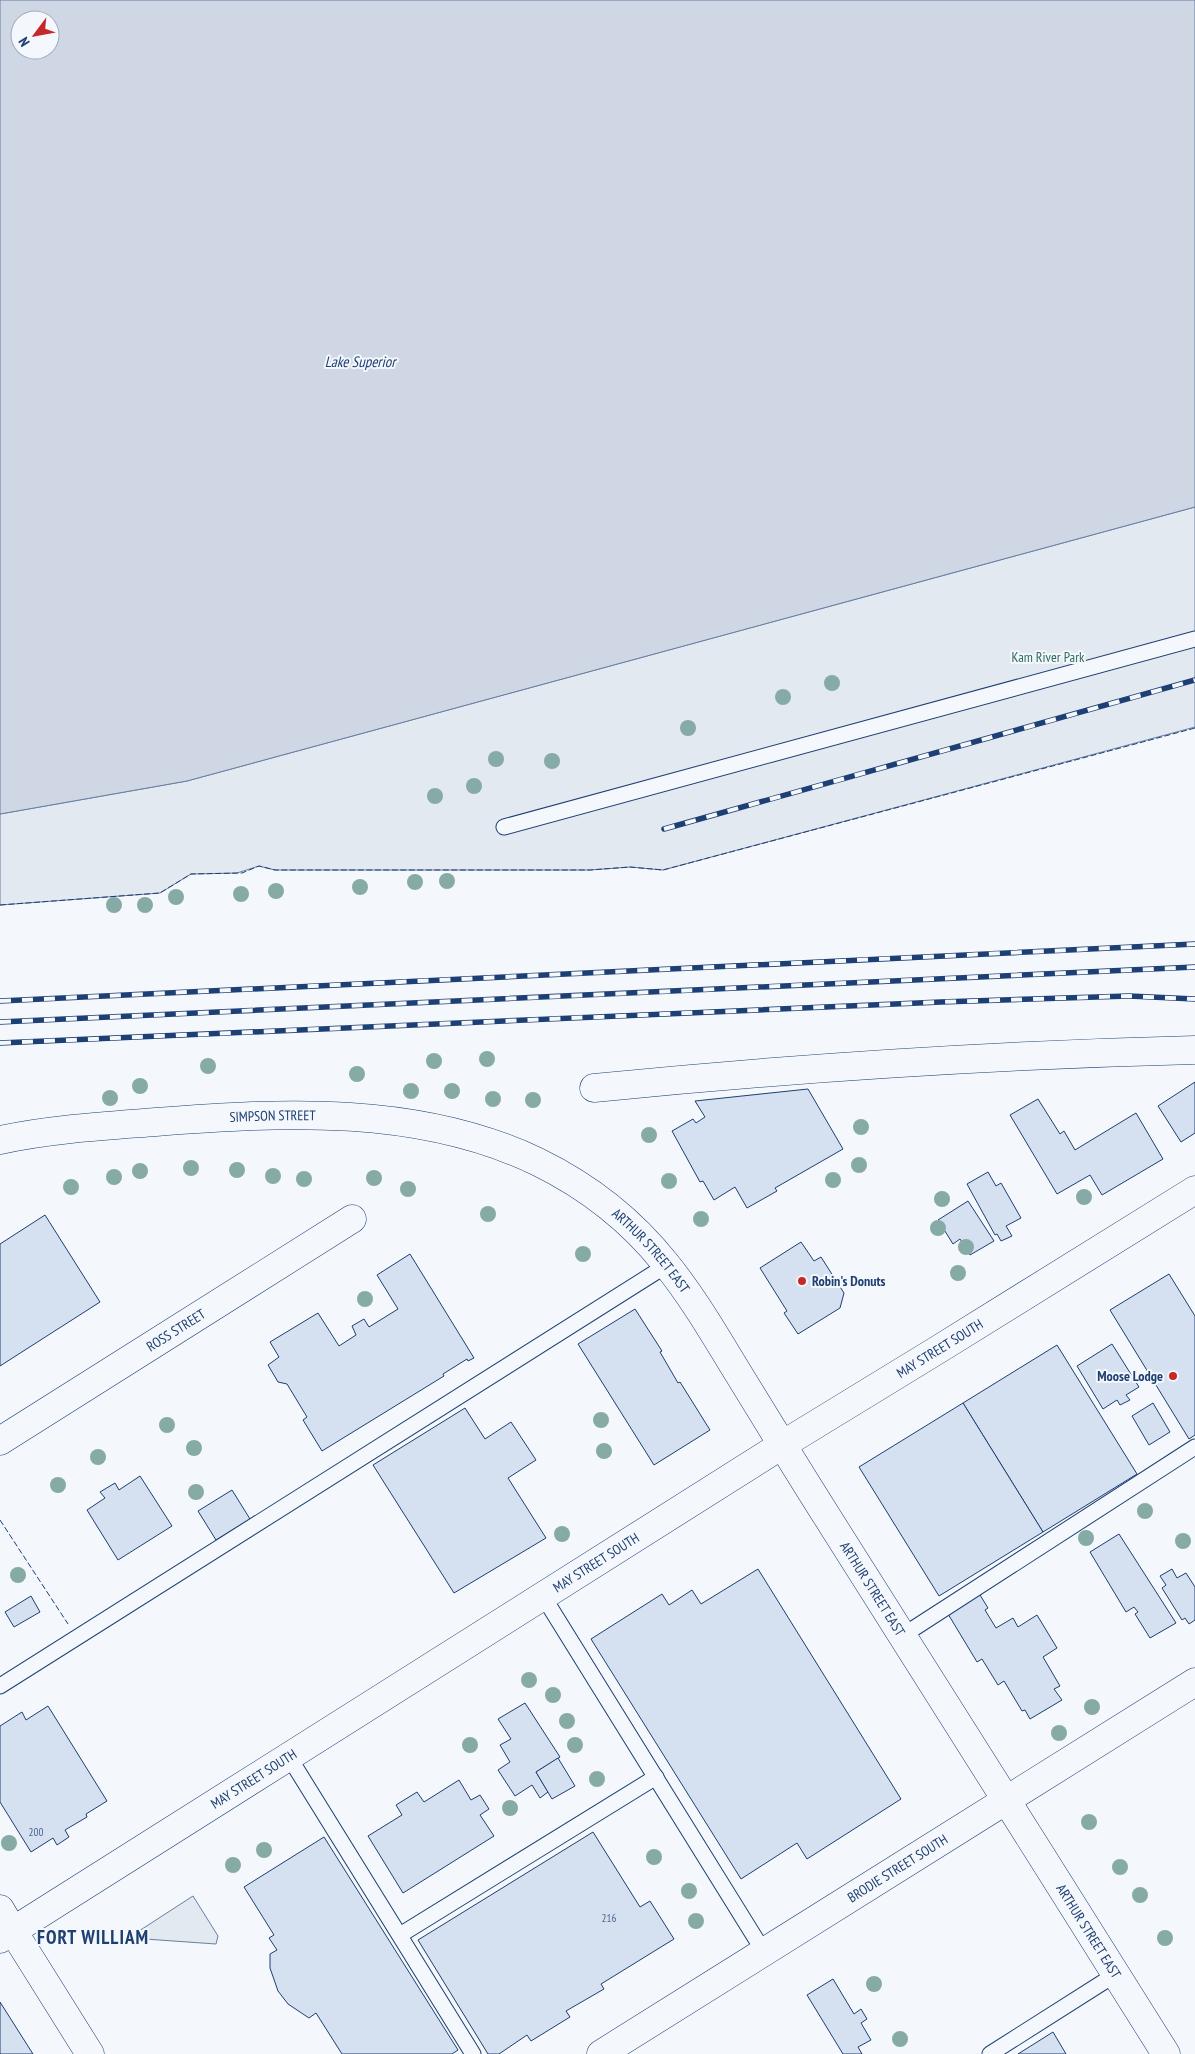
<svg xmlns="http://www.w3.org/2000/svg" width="1195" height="2054" font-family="'PT Sans Narrow',sans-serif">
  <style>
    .green { fill: #e3e9f0; stroke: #687fa3 }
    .water { fill: #cfd7e4; stroke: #687fa3; fill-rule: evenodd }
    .building { fill: #d5e0f0; stroke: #1d3f73 }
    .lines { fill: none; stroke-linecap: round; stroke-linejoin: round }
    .service-casing { stroke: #1d3f73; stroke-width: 17 }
    .minor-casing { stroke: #1d3f73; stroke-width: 29 }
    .tertiary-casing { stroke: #1d3f73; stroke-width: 29 }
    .secondary-casing { stroke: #1d3f73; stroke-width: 29 }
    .service { stroke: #f4f7fb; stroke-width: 15 }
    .minor { stroke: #f4f7fb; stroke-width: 28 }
    .tertiary { stroke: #f4f7fb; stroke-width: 28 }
    .secondary { stroke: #f4f7fb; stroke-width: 28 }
    .rail-casing { stroke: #1d3f73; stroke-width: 5.5 }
    .rail { stroke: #f4f7fb; stroke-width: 4; stroke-dasharray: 11; stroke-linecap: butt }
    .fence { stroke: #1d3f73; stroke-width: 1; stroke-dasharray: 6 2.5; stroke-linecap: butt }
    .tree { fill: #86aba6 }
    .poi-dot { fill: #c62828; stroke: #f4f7fb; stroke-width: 2 }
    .labels { text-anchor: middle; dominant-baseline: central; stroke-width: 4; stroke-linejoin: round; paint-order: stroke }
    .number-label { font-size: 11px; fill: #4b6792 }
    .park-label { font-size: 14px; fill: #2c6c60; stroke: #f4f7fb }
    .street-label { font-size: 14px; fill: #1d3f73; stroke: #f4f7fb }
    .poi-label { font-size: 14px; font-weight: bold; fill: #1d3f73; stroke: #f4f7fb; text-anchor: start }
    .water-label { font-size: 15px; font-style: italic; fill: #1d3f73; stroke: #f4f7fb }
    .district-label { font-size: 19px; font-weight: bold; letter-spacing: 1px; fill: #1d3f73; stroke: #f4f7fb }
  </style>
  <rect width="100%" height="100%" fill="#f4f7fb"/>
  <!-- green -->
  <g class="green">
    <polygon points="1195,507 1195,727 663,870 630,867 590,870 275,870 259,866 237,873 191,874 160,893 0,905 0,814 187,781"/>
    <polygon points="193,1896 218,1936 216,1944 145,1939 139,1931"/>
  </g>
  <!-- water -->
  <path class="water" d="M 0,0 L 1195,0 L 1195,507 L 187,781 L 0,814 ZM 20,20 L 50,20 L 50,50 L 20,50 Z"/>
  <!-- building -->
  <g class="building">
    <polygon points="1195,1082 1195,1133 1181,1142 1158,1106"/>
    <polygon points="808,1089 843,1149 775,1188 777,1191 747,1208 735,1187 714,1200 703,1181 700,1182 672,1131 693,1119 696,1123 705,1117 695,1101"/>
    <polygon points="1038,1099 1060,1134 1064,1131 1075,1150 1136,1113 1163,1159 1102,1195 1090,1175 1057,1194 1010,1115"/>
    <polygon points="988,1172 996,1186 1001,1183 1021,1218 1006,1226 1012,1236 1001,1241 997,1234 995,1235 967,1184"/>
    <polygon points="968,1201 994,1241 970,1255 960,1239 953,1244 938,1220"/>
    <polygon points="45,1215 100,1302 0,1366 0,1244"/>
    <polygon points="801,1242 814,1261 821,1257 844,1293 840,1308 798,1334 784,1313 787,1311 760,1268"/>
    <polygon points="410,1254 474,1358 468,1361 467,1359 443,1374 444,1376 322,1451 303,1420 307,1417 287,1384 278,1382 268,1365 279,1357 270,1342 318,1313 339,1346 356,1335 352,1326 364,1319 369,1327 398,1309 377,1275"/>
    <polygon points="1169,1274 1195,1316 1195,1435 1189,1439 1110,1310"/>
    <polygon points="635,1309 662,1351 660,1352 678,1383 680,1382 710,1430 654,1465 578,1344"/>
    <polygon points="1112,1344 1139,1387 1126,1395 1130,1400 1120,1405 1117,1400 1103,1409 1077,1366"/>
    <polygon points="1057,1345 1137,1474 1043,1532 963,1403"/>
    <polygon points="963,1403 1043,1532 939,1596 859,1467"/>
    <polygon points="1153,1403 1170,1432 1149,1445 1132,1416"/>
    <polygon points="465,1408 485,1439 511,1422 536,1460 508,1478 546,1538 454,1593 373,1465"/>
    <polygon points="140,1476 172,1526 118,1560 87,1510 105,1498 100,1492 115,1483 119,1490"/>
    <polygon points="232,1490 250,1519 216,1540 198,1511"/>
    <polygon points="1119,1534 1176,1623 1150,1638 1135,1614 1138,1612 1134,1607 1126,1612 1090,1552"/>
    <polygon points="758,1569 901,1799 807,1859 797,1843 741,1879 591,1639 662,1594 669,1605 692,1590 701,1604"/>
    <polygon points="1172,1569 1177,1578 1186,1573 1195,1587 1195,1620 1189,1624 1185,1618 1182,1620 1162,1588 1166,1585 1160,1576"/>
    <polygon points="977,1590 988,1608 985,1610 996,1628 1013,1618 1018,1627 1037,1615 1057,1648 1043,1657 1060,1686 1054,1689 1062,1700 1030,1719 1025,1710 1022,1711 1004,1681 998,1685 982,1659 977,1662 945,1609"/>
    <polygon points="31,1596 40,1612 14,1627 5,1612"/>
    <polygon points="525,1703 560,1757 536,1772 548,1792 540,1798 532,1785 515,1796 498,1770 510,1762 500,1745 511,1739 498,1719"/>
    <polygon points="48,1706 107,1801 86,1814 87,1817 65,1830 69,1837 57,1845 53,1838 31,1852 0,1802 0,1726 22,1712 26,1720"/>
    <polygon points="558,1758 575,1786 552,1799 536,1772"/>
    <polygon points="459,1780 471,1800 480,1795 489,1809 480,1815 494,1836 403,1893 368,1836 402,1815 396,1805 417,1792 424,1802"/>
    <polygon points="593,1832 640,1907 650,1901 674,1939 601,1984 604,1989 566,2011 570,2017 531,2041 527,2035 499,2054 488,2054 418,1940"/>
    <polygon points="324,1837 458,2050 452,2054 342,2054 316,2013 309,2018 288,2004 278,1991 270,1968 270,1954 277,1950 269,1938 274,1935 244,1887"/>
    <polygon points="833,1979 854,2014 861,2009 867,2019 861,2023 871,2040 858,2047 862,2054 843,2054 807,1995"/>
    <polygon points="0,2002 33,2054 0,2054"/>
    <polygon points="1053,2032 1066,2054 1018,2054"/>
  </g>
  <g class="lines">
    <defs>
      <g id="service">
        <polyline points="504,827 1195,639"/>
        <polyline points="543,1596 764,1952"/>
        <polyline points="902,1636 1195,1447"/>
        <polyline points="0,1686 667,1265"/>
        <polyline points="289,1757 473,2054"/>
        <polyline points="400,1935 656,1777"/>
        <polyline points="990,2054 1116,1974"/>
      </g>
      <g id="minor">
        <path d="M 594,1088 C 794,1068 994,1055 1195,1050"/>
        <path id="s1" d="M 0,1441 L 352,1219"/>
        <path id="s2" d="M 782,1445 L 939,1349 L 1195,1190"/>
        <polyline points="0,1909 13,1931"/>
        <path id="s3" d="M 601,2054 L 1195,1682"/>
      </g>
      <polyline id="tertiary" points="13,1931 90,2054"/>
      <g id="secondary">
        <path id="s4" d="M 0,1140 C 51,1129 104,1126 156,1122 C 283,1112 420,1105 538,1162 C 587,1186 632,1221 666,1264 C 692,1296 713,1332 735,1368 C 765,1417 795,1466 826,1515 C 940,1695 1053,1874 1166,2054"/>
        <path id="s5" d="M 0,1939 L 782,1445"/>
      </g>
    </defs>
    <!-- service casing -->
    <use href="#service" class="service-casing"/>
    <!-- minor casing -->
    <use href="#minor" class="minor-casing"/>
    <!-- tertiary casing -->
    <use href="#tertiary" class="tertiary-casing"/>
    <!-- secondary casing -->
    <use href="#secondary" class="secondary-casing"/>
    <!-- service -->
    <use href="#service" class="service"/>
    <!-- minor -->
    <use href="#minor" class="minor"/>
    <!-- tertiary -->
    <use href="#tertiary" class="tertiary"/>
    <!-- secondary -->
    <use href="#secondary" class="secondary"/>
    <defs>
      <g id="rail">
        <polyline points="664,829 1195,680"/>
        <polyline points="0,1001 1195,944"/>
        <polyline points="0,1022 1195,967"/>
        <polyline points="0,1043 941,1002 1129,996 1195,999"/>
      </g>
    </defs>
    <!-- rail casing -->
    <use href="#rail" class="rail-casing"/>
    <!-- rail -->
    <use href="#rail" class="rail"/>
    <!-- fence -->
    <g class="fence">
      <polyline points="0,905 160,893 191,874 242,873 259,866 275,870 590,870 630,867 663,870 1195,728"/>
      <polyline points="0,1520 68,1624"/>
    </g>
  </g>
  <!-- trees -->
  <g class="tree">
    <circle cx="832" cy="683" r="8"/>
    <circle cx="783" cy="697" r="8"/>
    <circle cx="688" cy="728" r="8"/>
    <circle cx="496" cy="759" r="8"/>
    <circle cx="552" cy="761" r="8"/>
    <circle cx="474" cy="786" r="8"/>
    <circle cx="435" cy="796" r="8"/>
    <circle cx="447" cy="881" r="8"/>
    <circle cx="415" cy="882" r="8"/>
    <circle cx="360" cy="887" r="8"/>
    <circle cx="276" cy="891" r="8"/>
    <circle cx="241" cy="894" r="8"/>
    <circle cx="176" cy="897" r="8"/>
    <circle cx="114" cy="905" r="8"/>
    <circle cx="145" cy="905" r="8"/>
    <circle cx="487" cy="1059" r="8"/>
    <circle cx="434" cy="1061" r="8"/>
    <circle cx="208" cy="1066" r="8"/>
    <circle cx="357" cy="1074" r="8"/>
    <circle cx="140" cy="1086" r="8"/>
    <circle cx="411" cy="1091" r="8"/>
    <circle cx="452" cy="1091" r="8"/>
    <circle cx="110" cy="1098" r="8"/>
    <circle cx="493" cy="1099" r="8"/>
    <circle cx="533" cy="1100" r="8"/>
    <circle cx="861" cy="1127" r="8"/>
    <circle cx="649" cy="1135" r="8"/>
    <circle cx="859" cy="1165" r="8"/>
    <circle cx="191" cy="1168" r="8"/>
    <circle cx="237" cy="1170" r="8"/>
    <circle cx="140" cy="1171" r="8"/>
    <circle cx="273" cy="1176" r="8"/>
    <circle cx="114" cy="1177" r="8"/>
    <circle cx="374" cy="1178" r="8"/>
    <circle cx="304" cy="1179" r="8"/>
    <circle cx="833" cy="1180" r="8"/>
    <circle cx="669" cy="1181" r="8"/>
    <circle cx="71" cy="1187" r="8"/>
    <circle cx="408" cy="1189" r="8"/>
    <circle cx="1084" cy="1197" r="8"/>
    <circle cx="942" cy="1199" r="8"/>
    <circle cx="488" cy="1214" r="8"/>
    <circle cx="701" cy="1219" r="8"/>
    <circle cx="938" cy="1228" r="8"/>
    <circle cx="966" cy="1247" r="8"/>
    <circle cx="583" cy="1254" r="8"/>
    <circle cx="958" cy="1273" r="8"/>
    <circle cx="365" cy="1299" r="8"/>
    <circle cx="601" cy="1420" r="8"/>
    <circle cx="167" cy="1425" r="8"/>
    <circle cx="194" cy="1448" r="8"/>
    <circle cx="604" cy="1451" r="8"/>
    <circle cx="98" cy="1457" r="8"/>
    <circle cx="58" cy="1485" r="8"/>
    <circle cx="196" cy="1492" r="8"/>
    <circle cx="1145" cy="1511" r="8"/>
    <circle cx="562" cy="1534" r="8"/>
    <circle cx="1086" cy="1538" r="8"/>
    <circle cx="1183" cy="1541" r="8"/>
    <circle cx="18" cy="1575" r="8"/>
    <circle cx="529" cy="1680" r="8"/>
    <circle cx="553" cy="1695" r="8"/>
    <circle cx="1092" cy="1707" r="8"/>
    <circle cx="567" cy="1721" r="8"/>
    <circle cx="1059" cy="1733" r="8"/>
    <circle cx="470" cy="1745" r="8"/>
    <circle cx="575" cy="1745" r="8"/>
    <circle cx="597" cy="1779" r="8"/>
    <circle cx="510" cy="1808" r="8"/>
    <circle cx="1089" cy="1822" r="8"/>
    <circle cx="9" cy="1843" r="8"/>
    <circle cx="264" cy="1850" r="8"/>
    <circle cx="654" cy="1857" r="8"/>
    <circle cx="233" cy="1865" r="8"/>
    <circle cx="1120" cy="1867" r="8"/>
    <circle cx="689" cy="1891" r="8"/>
    <circle cx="1140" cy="1895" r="8"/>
    <circle cx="696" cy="1921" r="8"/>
    <circle cx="1165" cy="1938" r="8"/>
    <circle cx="874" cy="1984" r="8"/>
    <circle cx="900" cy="2039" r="8"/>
  </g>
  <!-- markers -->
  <g class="poi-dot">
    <circle cx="802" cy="1281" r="5"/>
    <circle cx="1173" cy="1376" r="5"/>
  </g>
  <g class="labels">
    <!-- number labels -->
    <g class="number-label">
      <text x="36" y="1832">200</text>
      <text x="609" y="1918">216</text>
    </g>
    <!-- park labels -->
    <g class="park-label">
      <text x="1048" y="657">Kam River Park</text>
    </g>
    <!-- street labels -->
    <g class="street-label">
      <text stroke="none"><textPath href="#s4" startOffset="274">SIMPSON STREET</textPath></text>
      <text stroke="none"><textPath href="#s4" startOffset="691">ARTHUR STREET EAST</textPath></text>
      <text stroke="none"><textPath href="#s1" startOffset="208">ROSS STREET</textPath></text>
      <text stroke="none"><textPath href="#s2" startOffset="185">MAY STREET SOUTH</textPath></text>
      <text stroke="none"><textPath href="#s5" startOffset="705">MAY STREET SOUTH</textPath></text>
      <text stroke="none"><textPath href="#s4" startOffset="1096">ARTHUR STREET EAST</textPath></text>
      <text stroke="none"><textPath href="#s5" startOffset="300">MAY STREET SOUTH</textPath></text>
      <text stroke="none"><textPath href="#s3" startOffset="350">BRODIE STREET SOUTH</textPath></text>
      <text stroke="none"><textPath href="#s4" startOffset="1501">ARTHUR STREET EAST</textPath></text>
    </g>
    <!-- poi labels -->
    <g class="poi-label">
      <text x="812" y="1281">Robin's Donuts</text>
      <text x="1163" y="1376" text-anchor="end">Moose Lodge</text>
    </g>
    <!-- water labels -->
    <g class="water-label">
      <text x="360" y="361">Lake Superior</text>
    </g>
    <!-- district labels -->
    <g class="district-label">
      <text x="93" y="1937">FORT WILLIAM</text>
    </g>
  </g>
  <!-- north arrow -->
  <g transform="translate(35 35) rotate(238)"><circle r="24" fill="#f4f7fb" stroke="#9eadc5"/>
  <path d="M0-4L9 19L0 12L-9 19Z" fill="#c62828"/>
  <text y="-8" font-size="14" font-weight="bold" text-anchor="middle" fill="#1d3f73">N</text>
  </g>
</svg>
